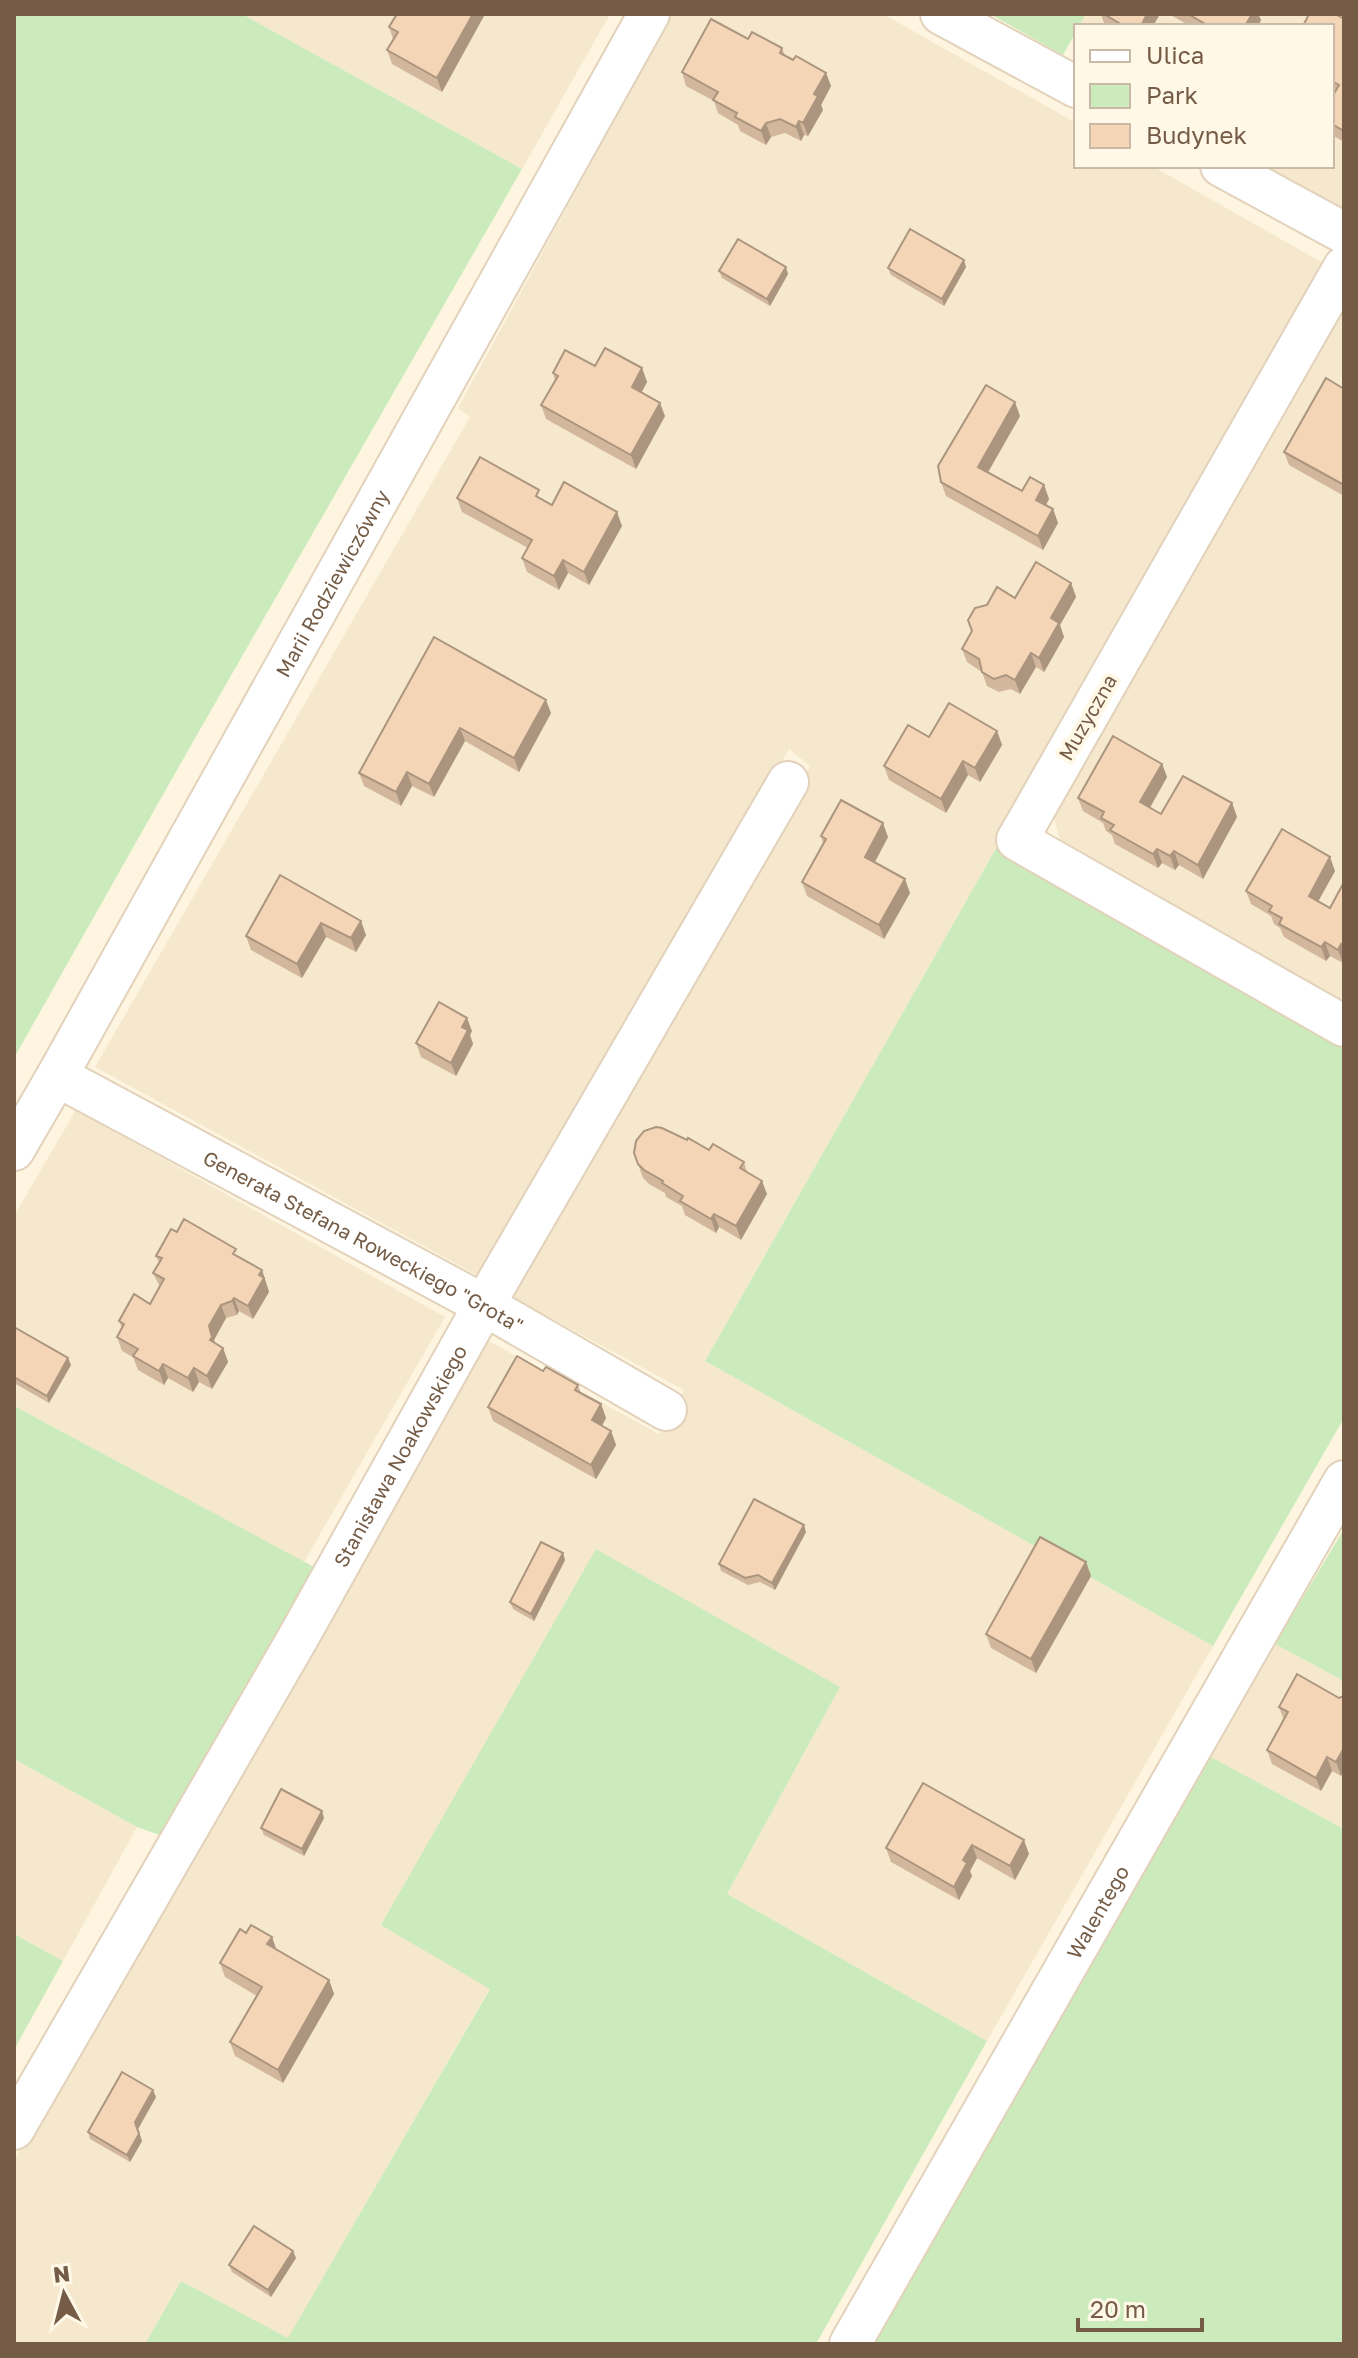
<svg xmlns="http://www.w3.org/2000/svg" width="1358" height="2358" font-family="'Golos Text',sans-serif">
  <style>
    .residential { fill: #f5e8cd }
    .green { fill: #cbebbd }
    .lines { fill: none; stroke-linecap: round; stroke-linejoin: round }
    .minor-casing { stroke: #e2d2bb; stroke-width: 44 }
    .minor { stroke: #fff; stroke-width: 40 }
    .wall { fill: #d2b79c }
    .shaded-wall { fill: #ab957f }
    .building { fill: #f4d5b5; stroke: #ab957f; stroke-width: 2 }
    .labels { text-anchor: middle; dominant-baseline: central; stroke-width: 8; stroke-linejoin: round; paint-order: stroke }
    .street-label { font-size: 20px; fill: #755c46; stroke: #fff8e6 }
  </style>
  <rect width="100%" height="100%" fill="#fdf5df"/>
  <!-- residential -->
  <g class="residential">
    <polygon points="242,14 610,14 522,169"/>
    <polygon points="672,14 883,14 1076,123 1076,166 1152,166 1323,263 998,845 705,1361 1213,1646 987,2041 727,1894 840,1687 382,1925 490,1988 288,2339 181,2281 145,2344 14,2344 14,2161 481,1337 659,1434 684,1390 506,1294 810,766 789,749 486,1280 95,1067 470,417 458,408"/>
    <polygon points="1086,14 1344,14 1344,213 1260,166 1332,166 1332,26 1079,26"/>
    <polygon points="1344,307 1344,1008 1063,851 1052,811"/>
    <polygon points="76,1110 445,1317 304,1562 14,1406 14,1216"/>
    <polygon points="1275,1644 1344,1681 1344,1829 1209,1756"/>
    <polygon points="14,1759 137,1827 63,1961 14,1934"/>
  </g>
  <!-- green -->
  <g class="green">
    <polygon points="14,14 242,14 522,169 190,747 14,1058"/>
    <polygon points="990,14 1086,14 1079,26 1076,26 1076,32 1063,55"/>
    <polygon points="998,845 1344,1041 1344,1418 1213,1646 705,1361"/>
    <polygon points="14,1406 318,1569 165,1837 137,1827 14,1759"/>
    <polygon points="1344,1529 1344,1681 1275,1644"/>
    <polygon points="596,1549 840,1687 727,1894 987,2041 816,2344 145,2344 181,2281 288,2338 490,1989 381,1925"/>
    <polygon points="1209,1756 1344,1829 1344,2344 873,2344"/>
    <polygon points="14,1934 63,1961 14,2050"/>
  </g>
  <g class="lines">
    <defs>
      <g id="minor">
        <polyline points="941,14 1076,87"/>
        <polyline points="1221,166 1344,233"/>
        <polyline points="1344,267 1017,840 1344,1026"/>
        <path id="s1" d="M 57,1076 L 484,1305 L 666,1410"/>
        <path id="s2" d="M 14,1150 L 57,1076 L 649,14"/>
        <path id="s3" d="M 14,2129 L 299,1636 L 484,1305 L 788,782"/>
        <path id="s4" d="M 850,2344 L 1344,1481"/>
      </g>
    </defs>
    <!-- minor casing -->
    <use href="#minor" class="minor-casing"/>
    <!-- minor -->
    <use href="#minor" class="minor"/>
  </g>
  <!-- wall -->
  <g class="wall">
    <polygon points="397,14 485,14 442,92 392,64 387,50 393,39 389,27"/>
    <polygon points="1101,14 1160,14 1153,26 1105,26"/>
    <polygon points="1169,14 1258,14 1261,20 1258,26 1190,26"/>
    <polygon points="1344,19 1344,142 1332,135 1332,97 1334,94 1332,92 1332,26"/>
    <polygon points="748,39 782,48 785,55 826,73 831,86 821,105 823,110 808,136 804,135 801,141 785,133 771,137 766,145 740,131 738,125 718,113 714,101 686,86 682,72"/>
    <polygon points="966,267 944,306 891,275 888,268"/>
    <polygon points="719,271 788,274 770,306 722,278"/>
    <polygon points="595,366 642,368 647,382 641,392 665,416 636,469 546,419 541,405 555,380 553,373"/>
    <polygon points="1344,389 1344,496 1289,465 1284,452"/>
    <polygon points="1020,416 988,472 1022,491 1044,485 1049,499 1046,505 1053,509 1058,523 1043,550 946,496 941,482"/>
    <polygon points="457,498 542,499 552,505 622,526 589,585 568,573 559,590 527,572 522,558 528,548 462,512"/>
    <polygon points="1071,583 1076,597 1060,625 1064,637 1044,672 1036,667 1020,694 1011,689 999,692 987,686 982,672 967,662 962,649 987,605"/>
    <polygon points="434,637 551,713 519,772 465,741 434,797 412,786 401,806 364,786 359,773"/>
    <polygon points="997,731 1002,745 980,782 968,775 946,813 889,780 884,766 929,737"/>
    <polygon points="1162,764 1167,777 1150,808 1161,814 1232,803 1237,817 1203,879 1179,865 1175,870 1162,863 1158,868 1115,844 1112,835 1106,831 1103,823 1083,811 1078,798"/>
    <polygon points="821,836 888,837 875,862 910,893 884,939 807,896 802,882 823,843"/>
    <polygon points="1335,871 1318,901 1330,908 1344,882 1344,962 1343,963 1330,956 1326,961 1284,937 1280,928 1274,924 1271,916 1251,904 1246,891"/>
    <polygon points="280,875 366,935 356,952 326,937 302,978 251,950 246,936"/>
    <polygon points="472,1031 470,1035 473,1044 456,1076 421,1057 416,1043"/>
    <polygon points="709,1150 744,1162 747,1172 767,1194 741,1240 719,1227 716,1233 685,1215 682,1206 666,1197 665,1193 649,1184 643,1178 634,1153"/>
    <polygon points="177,1232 239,1258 262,1270 269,1292 253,1319 239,1311 237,1315 226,1318 214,1340 215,1343 223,1348 228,1362 212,1389 199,1382 193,1392 168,1378 164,1385 138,1370 133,1357 122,1351 117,1337 122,1328 119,1321 150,1304 160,1287 153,1273 159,1263 156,1256"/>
    <polygon points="14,1327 68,1358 71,1365 49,1403 14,1383"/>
    <polygon points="543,1371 578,1385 581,1393 601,1404 606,1418 602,1426 611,1431 616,1445 596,1479 493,1421 488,1407"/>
    <polygon points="806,1532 775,1590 760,1582 748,1585 721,1571 719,1564"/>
    <polygon points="563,1553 565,1560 534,1621 513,1609 510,1602"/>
    <polygon points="1086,1562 1091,1576 1036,1673 991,1648 986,1634"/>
    <polygon points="1344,1696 1344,1770 1341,1776 1332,1771 1321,1791 1272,1764 1267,1750 1284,1720 1279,1707 1339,1698"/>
    <polygon points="923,1783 1029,1854 1015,1880 977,1858 970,1871 972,1876 959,1900 891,1862 886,1848"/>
    <polygon points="324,1818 304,1856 264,1835 261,1828"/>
    <polygon points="246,1933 272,1937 276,1950 329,1980 334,1994 283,2083 235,2056 230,2042 257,1996 225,1977 220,1963"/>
    <polygon points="156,2097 138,2129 142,2141 130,2162 90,2139 88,2132"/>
    <polygon points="296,2258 271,2297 232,2272 229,2265"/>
  </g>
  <!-- shaded-wall -->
  <g class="shaded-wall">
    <polygon points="473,14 485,14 442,92 437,78"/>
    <polygon points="1147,14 1160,14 1153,26 1141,26"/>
    <polygon points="1252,14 1258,14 1261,20 1258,26 1245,26"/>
    <polygon points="826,73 831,86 821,105 823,110 808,136 803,123 814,94"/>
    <polygon points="799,121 804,135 801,141 796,127"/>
    <polygon points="766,123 771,137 766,145 761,131"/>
    <polygon points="964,260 966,267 944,306 942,299"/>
    <polygon points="786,267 788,274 770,306 767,299"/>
    <polygon points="642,368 647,382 637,401 632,387"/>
    <polygon points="1015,402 1020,416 983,481 978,467"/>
    <polygon points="660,403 665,416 636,469 631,455"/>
    <polygon points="1044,485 1049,499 1041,514 1036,500"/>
    <polygon points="1053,509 1058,523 1043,550 1038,536"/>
    <polygon points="617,512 622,526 589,585 584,572"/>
    <polygon points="563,560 568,573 559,590 554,576"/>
    <polygon points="1071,583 1076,597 1060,625 1064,637 1044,672 1039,658 1051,618"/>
    <polygon points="1031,653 1036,667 1020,694 1015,680"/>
    <polygon points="546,700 551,713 519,772 514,758"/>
    <polygon points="460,728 465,741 434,797 429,784"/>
    <polygon points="997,731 1002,745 980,782 975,768"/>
    <polygon points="963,761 968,775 946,813 941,799"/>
    <polygon points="1162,764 1167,777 1145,816 1140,802"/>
    <polygon points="407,772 412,786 401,806 396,792"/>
    <polygon points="1232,803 1237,817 1203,879 1198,865"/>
    <polygon points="883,823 888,837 870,871 865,857"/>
    <polygon points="1157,849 1162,863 1158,868 1153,854"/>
    <polygon points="1174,851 1179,865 1175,870 1170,856"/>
    <polygon points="1330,857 1335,871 1314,909 1309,896"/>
    <polygon points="905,879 910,893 884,939 879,925"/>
    <polygon points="361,921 366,935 356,952 351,938"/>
    <polygon points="321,923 326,937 302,978 297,964"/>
    <polygon points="1325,942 1330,956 1326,961 1321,947"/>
    <polygon points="1341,944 1344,951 1344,962 1343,963 1338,950"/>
    <polygon points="467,1018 472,1031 470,1035 473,1044 456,1076 451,1063 462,1027"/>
    <polygon points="762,1181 767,1194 741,1240 736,1226"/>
    <polygon points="714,1214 719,1227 716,1233 711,1219"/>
    <polygon points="262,1270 269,1292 253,1319 248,1306"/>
    <polygon points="234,1298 239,1311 237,1315 232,1301"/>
    <polygon points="221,1305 226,1318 214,1340 217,1351 210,1340 209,1326"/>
    <polygon points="223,1348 228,1362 212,1389 207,1376"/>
    <polygon points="68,1358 71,1365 49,1403 47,1396"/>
    <polygon points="163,1364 168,1378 164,1385 159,1371"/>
    <polygon points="194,1368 199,1382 193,1392 188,1378"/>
    <polygon points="601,1404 606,1418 597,1434 592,1420"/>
    <polygon points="611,1431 616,1445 596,1479 591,1465"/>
    <polygon points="804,1525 806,1532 775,1590 772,1583"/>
    <polygon points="563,1553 565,1560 534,1621 531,1614"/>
    <polygon points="1086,1562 1091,1576 1036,1673 1031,1659"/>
    <polygon points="1344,1748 1344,1770 1341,1776 1336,1762"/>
    <polygon points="1327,1757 1332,1771 1321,1791 1316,1778"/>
    <polygon points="322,1811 324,1818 304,1856 302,1849"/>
    <polygon points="1024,1840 1029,1854 1015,1880 1010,1866"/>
    <polygon points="972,1845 977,1858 970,1871 972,1876 959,1900 954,1887 963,1860"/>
    <polygon points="272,1937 277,1951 267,1944"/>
    <polygon points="329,1980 334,1994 283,2083 278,2070"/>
    <polygon points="153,2090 156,2097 138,2129 142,2141 130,2162 127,2155 135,2122"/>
    <polygon points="293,2251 296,2258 271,2297 268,2290"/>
  </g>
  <!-- building -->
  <g class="building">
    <polygon points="397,14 473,14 437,78 387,50 398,32 389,27"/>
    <polygon points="1104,14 1147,14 1141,26 1124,26"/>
    <polygon points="1188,14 1252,14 1245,26 1209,26"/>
    <polygon points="1309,14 1335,14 1344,19 1344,131 1332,124 1332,97 1339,85 1332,81 1332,26 1303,26"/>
    <polygon points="711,19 748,39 752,32 782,48 780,53 793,60 796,56 826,73 814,94 818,96 803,123 799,121 796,127 780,119 766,123 761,131 735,117 737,113 713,100 718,92 682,72"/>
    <polygon points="910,229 964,260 942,299 888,268"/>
    <polygon points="738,239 786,267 767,299 719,271"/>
    <polygon points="605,348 642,368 632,387 660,403 631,455 541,405 558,376 553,373 565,350 595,366"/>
    <polygon points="1326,378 1344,389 1344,485 1284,452"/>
    <polygon points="986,385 1015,402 978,467 1022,491 1030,477 1044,485 1036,500 1053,509 1038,536 941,482 938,466"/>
    <polygon points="480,457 539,490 536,496 552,505 564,482 617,512 584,572 563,560 554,576 522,558 532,540 457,498"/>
    <polygon points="1036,562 1071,583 1051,618 1059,623 1039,658 1031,653 1015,680 1006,675 994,679 982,672 979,659 962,649 972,631 968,620 975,608 987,605 997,587 1015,598"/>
    <polygon points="434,637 546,700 514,758 460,728 429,784 407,772 396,792 359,773"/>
    <polygon points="949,703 997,731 975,768 963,761 941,799 884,766 908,725 929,737"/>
    <polygon points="1113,736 1162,764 1140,802 1161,814 1183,776 1232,803 1198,865 1174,851 1170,856 1157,849 1153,854 1110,830 1114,825 1101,818 1104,812 1078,798"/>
    <polygon points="841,800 883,823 865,857 905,879 879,925 802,882 826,839 821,836"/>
    <polygon points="1282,829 1330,857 1309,896 1330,908 1344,882 1344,946 1341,944 1338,950 1325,942 1321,947 1279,924 1282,918 1269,911 1272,906 1246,891"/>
    <polygon points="280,875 361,921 351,938 321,923 297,964 246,936"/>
    <polygon points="439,1002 467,1018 462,1027 468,1030 451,1063 416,1043"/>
    <polygon points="656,1127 662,1128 687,1140 688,1138 709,1150 713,1144 744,1162 740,1168 762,1181 736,1226 714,1214 711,1219 680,1201 683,1196 662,1183 663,1181 644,1170 638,1164 634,1153 636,1141 644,1131"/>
    <polygon points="184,1219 236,1249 233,1254 262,1270 259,1275 264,1278 248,1306 234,1298 232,1301 221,1305 209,1326 212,1337 210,1340 223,1348 207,1376 194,1368 188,1378 163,1364 159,1371 133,1356 138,1349 117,1337 124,1324 119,1321 134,1294 150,1304 164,1279 153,1273 162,1258 156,1256 171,1229 177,1232"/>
    <polygon points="14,1327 68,1358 47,1396 14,1377"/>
    <polygon points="517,1356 543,1371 546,1367 578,1385 575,1390 601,1404 592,1420 611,1431 591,1465 488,1407"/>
    <polygon points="754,1499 804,1525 772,1583 758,1575 745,1578 719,1564"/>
    <polygon points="1040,1537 1086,1562 1031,1659 986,1634"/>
    <polygon points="541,1542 563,1553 531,1614 510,1602"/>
    <polygon points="1297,1674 1339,1698 1344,1696 1344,1748 1336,1762 1327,1757 1316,1778 1267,1750 1288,1712 1279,1707"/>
    <polygon points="923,1783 1024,1840 1010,1866 972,1845 963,1860 967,1863 954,1887 886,1848"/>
    <polygon points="281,1789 322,1811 302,1849 261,1828"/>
    <polygon points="251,1925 272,1937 267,1944 329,1980 278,2070 230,2042 262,1987 220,1963 240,1929 246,1933"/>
    <polygon points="122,2072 153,2090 135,2122 139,2134 127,2155 88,2132"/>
    <polygon points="254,2226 293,2251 268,2290 229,2265"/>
  </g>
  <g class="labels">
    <!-- street labels -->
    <g class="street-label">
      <text stroke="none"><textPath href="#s2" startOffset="650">Marii Rodziewiczówny</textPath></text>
      <text transform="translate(1087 717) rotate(-60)">Muzyczna</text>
      <text stroke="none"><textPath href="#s1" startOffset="348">Generała Stefana Roweckiego "Grota"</textPath></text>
      <text stroke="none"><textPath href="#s3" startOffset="776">Stanisława Noakowskiego</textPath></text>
      <text stroke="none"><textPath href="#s4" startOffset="498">Walentego</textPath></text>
    </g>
  </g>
  <!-- border -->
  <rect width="1358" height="2358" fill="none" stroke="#755c46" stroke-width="32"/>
  <!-- legend -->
  <rect x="1074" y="24" width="260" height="144" fill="#fff8e6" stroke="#c8baa6" stroke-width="2"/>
  <rect x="1090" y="50" width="40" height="12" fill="#ffffff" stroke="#c8baa6" stroke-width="2"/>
  <text x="1146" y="64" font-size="24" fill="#755c46">Ulica</text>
  <rect x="1090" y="84" width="40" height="24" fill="#cbebbd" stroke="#c8baa6" stroke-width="2"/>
  <text x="1146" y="104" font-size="24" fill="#755c46">Park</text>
  <rect x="1090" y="124" width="40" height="24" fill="#f4d5b5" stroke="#c8baa6" stroke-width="2"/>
  <text x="1146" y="144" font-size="24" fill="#755c46">Budynek</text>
  <!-- north arrow -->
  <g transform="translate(64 2294) rotate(353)" stroke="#fff8e6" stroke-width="6" paint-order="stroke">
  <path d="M0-6L14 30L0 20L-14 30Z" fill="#755c46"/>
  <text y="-12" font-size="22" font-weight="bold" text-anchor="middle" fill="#755c46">N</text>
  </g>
  <!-- scale -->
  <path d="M1078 2318v12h124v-12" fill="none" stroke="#755c46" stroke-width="4"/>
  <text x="1090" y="2318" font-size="24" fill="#755c46" stroke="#fff8e6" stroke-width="6" paint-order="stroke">20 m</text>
</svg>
